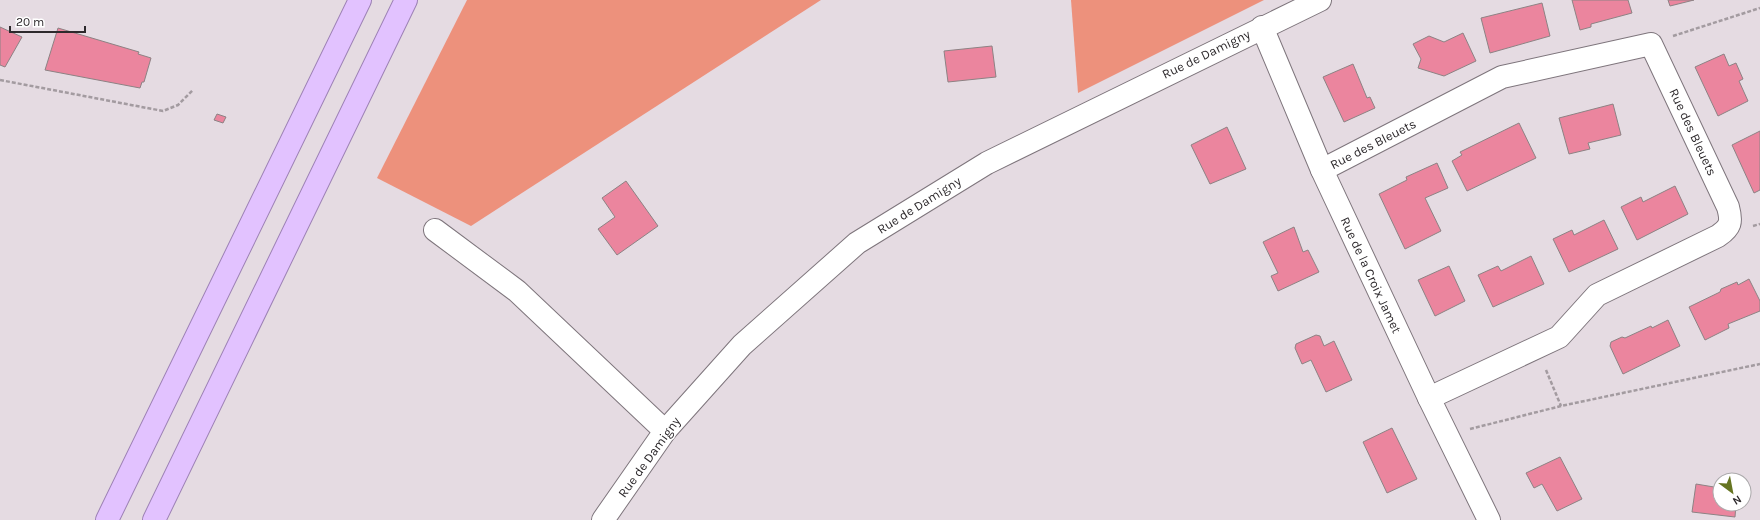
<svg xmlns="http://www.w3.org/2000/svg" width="1760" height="520" font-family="Karla,sans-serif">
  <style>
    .green { fill: #ed917c }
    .building { fill: #eb859e; stroke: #8d8284 }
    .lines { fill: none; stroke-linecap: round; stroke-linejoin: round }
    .minor-casing { stroke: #7e757c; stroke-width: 24 }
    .tertiary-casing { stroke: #7e757c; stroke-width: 24 }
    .trunk-casing { stroke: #9d82b5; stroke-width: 24 }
    .path { stroke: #a39ba0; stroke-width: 2.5; stroke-dasharray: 4 2; stroke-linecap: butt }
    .minor { stroke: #fff; stroke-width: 22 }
    .tertiary { stroke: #fff; stroke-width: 22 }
    .trunk { stroke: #e2c2ff; stroke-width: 22 }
    .labels { text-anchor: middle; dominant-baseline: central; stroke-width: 3; stroke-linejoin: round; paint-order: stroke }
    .street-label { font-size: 13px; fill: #2d292c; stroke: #fff }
  </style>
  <rect width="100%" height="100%" fill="#e5dbe2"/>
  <!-- green -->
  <g class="green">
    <polygon points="467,0 821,0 471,226 377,178"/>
    <polygon points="1071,0 1264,0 1078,93"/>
  </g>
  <!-- building -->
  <g class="building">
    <polygon points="1572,0 1628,0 1632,13 1591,24 1591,27 1580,30"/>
    <polygon points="1668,0 1694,0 1670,6"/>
    <polygon points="1542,3 1550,36 1490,53 1481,18"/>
    <polygon points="0,27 22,37 5,67 0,65"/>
    <polygon points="58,28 139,52 138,54 151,58 144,82 142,82 140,88 45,70"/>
    <polygon points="1463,33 1476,61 1444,76 1418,68 1421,59 1413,44 1429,36 1444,42"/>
    <polygon points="992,46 996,77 948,82 944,51"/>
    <polygon points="1724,54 1729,66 1736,63 1743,79 1739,81 1748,101 1718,116 1695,67"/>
    <polygon points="1353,64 1367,98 1370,97 1375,108 1344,122 1323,77"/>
    <polygon points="1613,104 1621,135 1588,143 1590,149 1569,154 1559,118"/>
    <polygon points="217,114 226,117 223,123 214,120"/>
    <polygon points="1519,123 1536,158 1467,191 1452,161 1462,155 1460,152"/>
    <polygon points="1227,127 1246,169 1210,184 1191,145"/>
    <polygon points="1760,131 1760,190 1754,193 1732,145"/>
    <polygon points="1437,163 1448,188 1425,198 1441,231 1405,249 1379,194 1407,180 1406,177"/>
    <polygon points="626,181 658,226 617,255 598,229 615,217 602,198"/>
    <polygon points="1675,186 1688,214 1637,240 1621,207 1641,197 1643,202"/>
    <polygon points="1604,220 1618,249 1569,272 1553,239 1572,230 1574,235"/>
    <polygon points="1294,227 1303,252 1308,250 1319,272 1278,291 1271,276 1278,273 1263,242"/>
    <polygon points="1531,256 1544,284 1493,307 1478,275 1498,266 1501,271"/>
    <polygon points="1449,266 1465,301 1435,316 1418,280"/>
    <polygon points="1749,279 1760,301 1760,311 1728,324 1729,328 1705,340 1689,307 1720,292 1721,289 1737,282 1738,285"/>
    <polygon points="1668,320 1680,346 1623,374 1610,346 1611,342 1622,337 1625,338 1651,326 1652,328"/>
    <polygon points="1316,335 1320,336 1324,346 1334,341 1352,380 1326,392 1311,360 1302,364 1295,348 1296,344"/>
    <polygon points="1392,428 1417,479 1387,493 1363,442"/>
    <polygon points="1560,457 1582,499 1557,511 1542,484 1534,488 1526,473"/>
    <polygon points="1696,484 1720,488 1720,504 1736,504 1735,517 1692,512"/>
  </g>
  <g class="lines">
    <defs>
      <g id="minor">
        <polyline points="1262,27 1322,170 1429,398 1489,520"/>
        <path d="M 1322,170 L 1502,77 L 1651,44 L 1728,207 C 1732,222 1731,227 1718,236 L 1597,295 L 1559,337 L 1429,398"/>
        <polyline points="435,230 517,291 665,431"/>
      </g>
      <polyline id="tertiary" points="603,520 665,431 742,345 857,243 987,163 1320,0"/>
      <g id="trunk">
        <polyline points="107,520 360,0"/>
        <polyline points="154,520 406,0"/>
      </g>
    </defs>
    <!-- minor casing -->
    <use href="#minor" class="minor-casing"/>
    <!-- tertiary casing -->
    <use href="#tertiary" class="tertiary-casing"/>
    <!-- trunk casing -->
    <use href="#trunk" class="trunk-casing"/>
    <!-- path -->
    <g class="path">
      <polyline points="1673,36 1760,8"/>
      <polyline points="0,80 163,111 178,105 193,90"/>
      <polyline points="1753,226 1760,224"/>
      <polyline points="1546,370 1561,406"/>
      <polyline points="1470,429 1561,406 1760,364"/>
    </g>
    <!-- minor -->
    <use href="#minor" class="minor"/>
    <!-- tertiary -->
    <use href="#tertiary" class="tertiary"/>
    <!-- trunk -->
    <use href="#trunk" class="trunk"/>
  </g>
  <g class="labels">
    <!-- street labels -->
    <g class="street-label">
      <text transform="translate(1206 54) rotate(-26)">Rue de Damigny</text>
      <text transform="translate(1693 132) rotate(65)">Rue des Bleuets</text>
      <text transform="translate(1373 144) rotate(-27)">Rue des Bleuets</text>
      <text transform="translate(919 205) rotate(-32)">Rue de Damigny</text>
      <text transform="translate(1371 275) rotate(65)">Rue de la Croix Jamet</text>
      <text transform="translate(649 457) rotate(-54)">Rue de Damigny</text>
    </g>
  </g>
  <!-- north arrow -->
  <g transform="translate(1732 492) rotate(148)"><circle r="19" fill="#ffffff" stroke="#aba9ab"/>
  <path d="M0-3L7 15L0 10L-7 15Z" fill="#667522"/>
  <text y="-6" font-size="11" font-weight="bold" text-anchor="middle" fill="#2d292c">N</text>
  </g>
  <!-- scale -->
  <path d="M10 26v6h75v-6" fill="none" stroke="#2d292c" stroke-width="2"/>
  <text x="16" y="26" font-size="12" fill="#2d292c" stroke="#ffffff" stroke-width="3" paint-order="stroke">20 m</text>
</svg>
